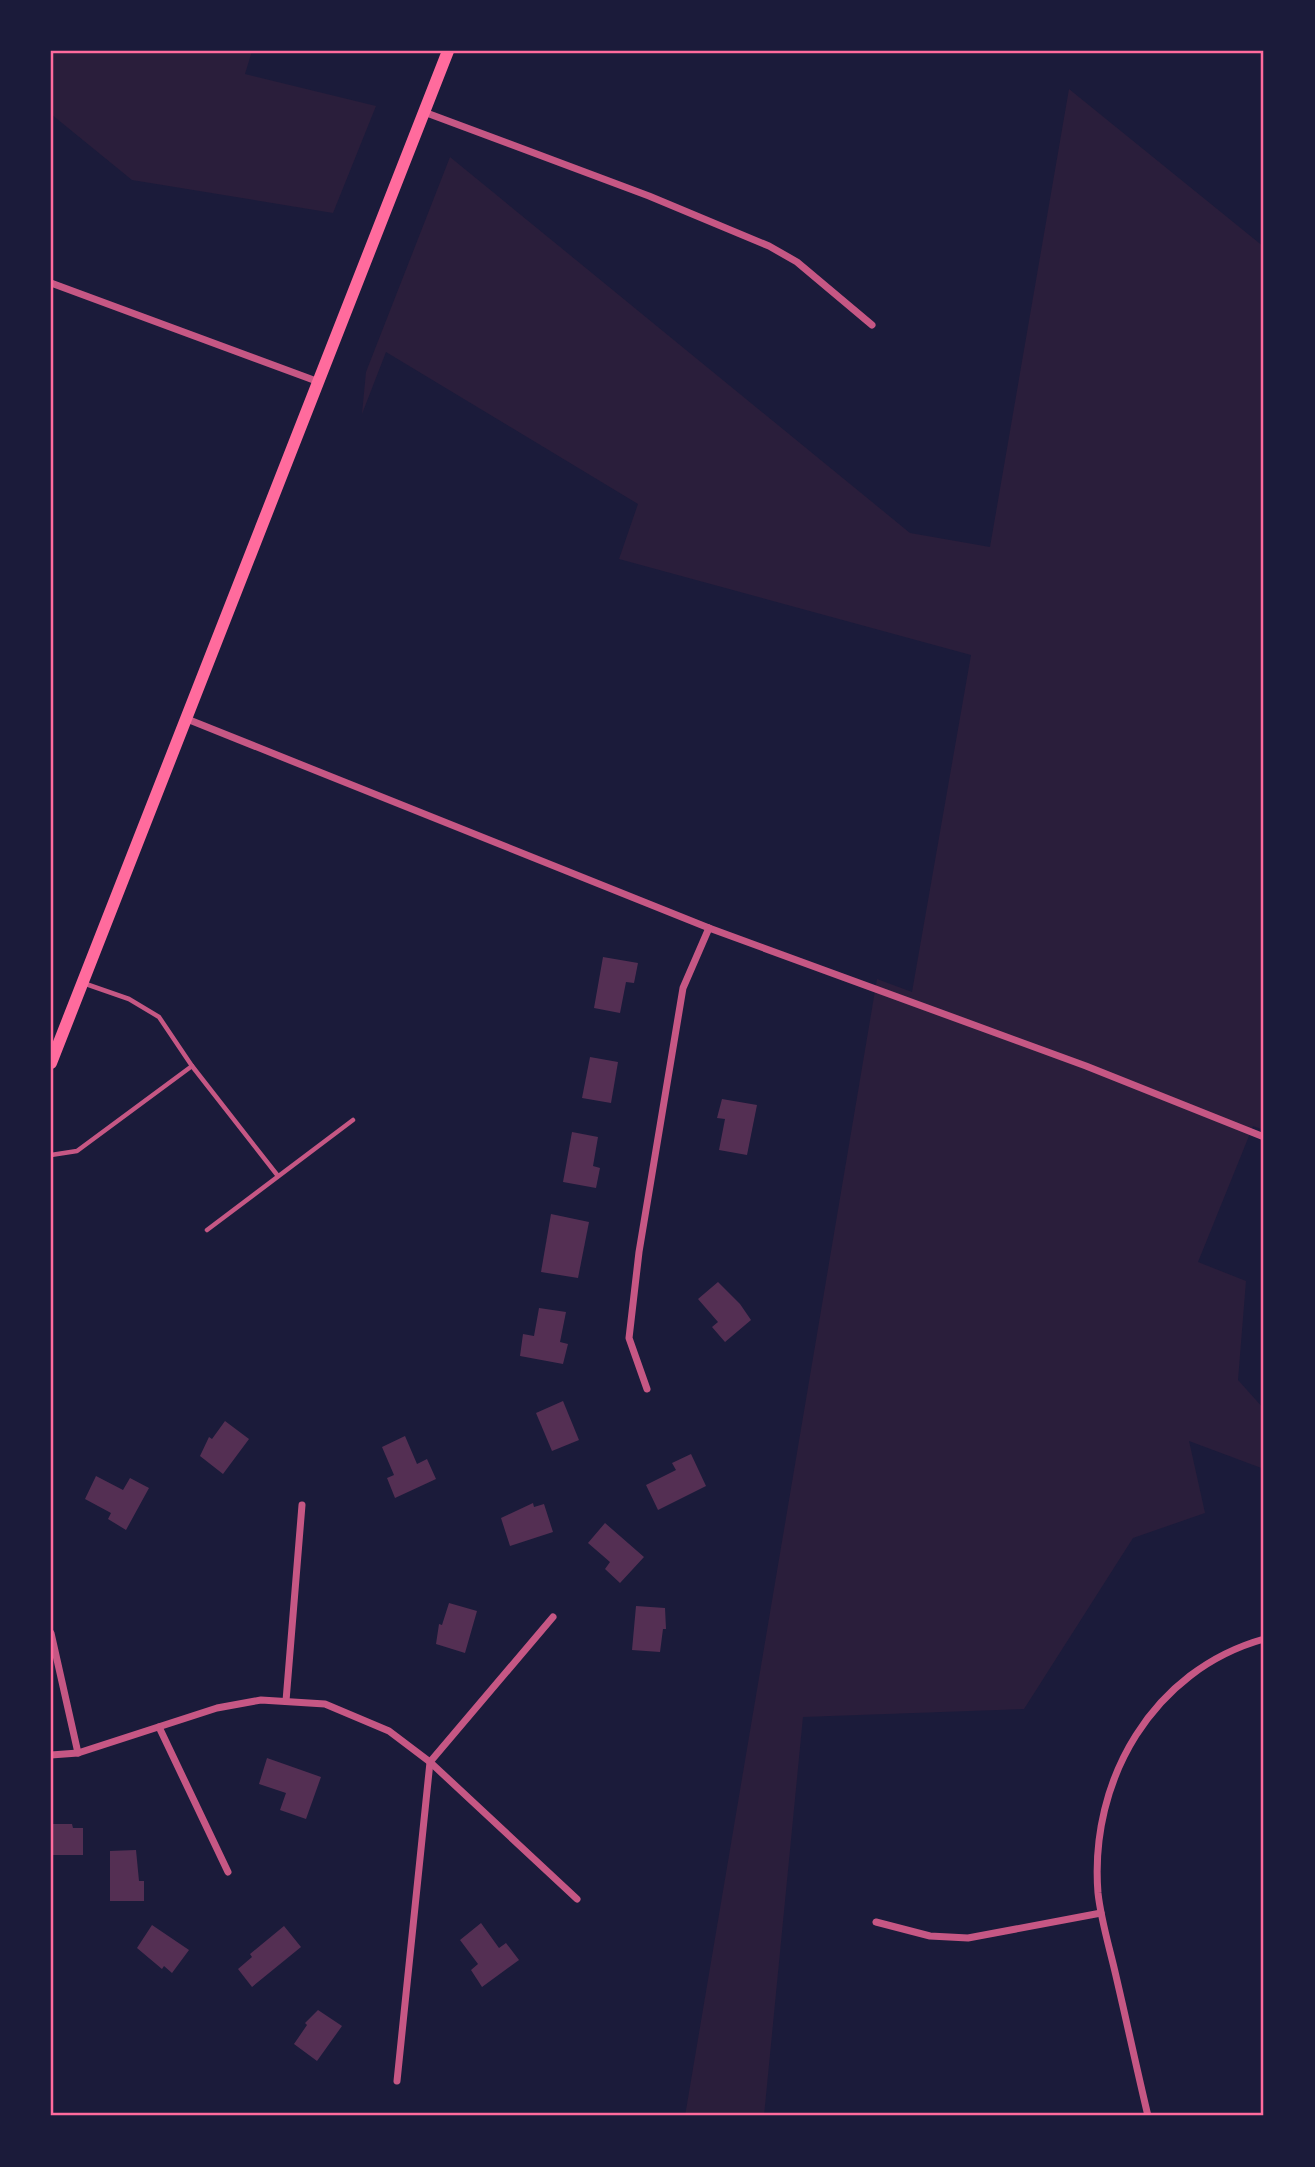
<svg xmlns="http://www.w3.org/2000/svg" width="1315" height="2167" font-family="'IBM Plex Serif',serif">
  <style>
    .green { fill: #2a1e3b }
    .building { fill: #542f53 }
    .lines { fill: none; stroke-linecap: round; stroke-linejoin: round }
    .service { stroke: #c65784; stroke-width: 4.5 }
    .minor { stroke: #c65784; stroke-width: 7 }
    .secondary { stroke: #ff6b9d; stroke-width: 12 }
    .neatline { fill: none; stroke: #ff6b9d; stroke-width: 2.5 }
  </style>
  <rect width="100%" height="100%" fill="#1b1b3a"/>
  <!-- green -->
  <g class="green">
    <polygon points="51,51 252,51 245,74 376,106 333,213 132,180 51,114"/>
    <polygon points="1069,89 1264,247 1264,1130 1253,1126 1198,1262 1246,1281 1238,1380 1264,1409 1264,1469 1189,1441 1205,1513 1133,1538 1024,1709 803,1717 764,2116 685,2116 877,979 912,992 971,655 619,559 638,504 386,352 362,414 366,372 450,157 910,533 990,547"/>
  </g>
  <!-- building -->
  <g class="building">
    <polygon points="603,957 638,963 634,983 626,982 620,1013 594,1008"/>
    <polygon points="590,1057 618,1062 611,1103 582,1098"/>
    <polygon points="722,1099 757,1105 747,1155 719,1150 725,1119 717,1118"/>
    <polygon points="572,1132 598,1137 593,1166 600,1168 596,1188 563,1182"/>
    <polygon points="551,1214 589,1222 578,1278 541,1272"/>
    <polygon points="718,1282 740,1304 751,1320 725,1342 712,1327 718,1322 698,1299"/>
    <polygon points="539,1308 566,1312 560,1342 568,1344 563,1364 520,1356 523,1334 534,1336"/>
    <polygon points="563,1401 579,1440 552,1451 536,1413"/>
    <polygon points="225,1421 249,1439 223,1474 200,1456 209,1437 212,1439"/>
    <polygon points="405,1436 417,1464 427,1459 436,1479 395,1498 387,1478 394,1475 382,1447"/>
    <polygon points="691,1454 706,1486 658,1510 646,1485 676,1470 672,1463"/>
    <polygon points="96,1476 123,1490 130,1478 149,1488 126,1530 108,1519 111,1513 85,1499"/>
    <polygon points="533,1503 534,1507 544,1504 553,1532 510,1546 501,1518"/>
    <polygon points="605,1523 644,1557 620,1583 605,1569 610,1562 588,1543"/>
    <polygon points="449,1603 477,1611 465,1653 436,1644 439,1624 442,1625"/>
    <polygon points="636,1606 665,1608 666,1629 663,1629 660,1652 632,1650"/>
    <polygon points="267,1758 321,1777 306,1819 280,1810 286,1793 259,1784"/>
    <polygon points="51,1824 72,1824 73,1828 83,1828 83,1855 51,1855"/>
    <polygon points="136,1850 139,1881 144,1881 144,1901 110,1901 110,1851"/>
    <polygon points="481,1923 499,1948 506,1943 519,1960 482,1987 471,1970 478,1964 460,1940"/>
    <polygon points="152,1925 189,1950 172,1973 164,1966 162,1969 137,1948"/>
    <polygon points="284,1926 301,1947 252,1987 238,1969 252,1957 250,1954"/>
    <polygon points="318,2010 342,2026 317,2061 294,2044 307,2025 305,2023"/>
  </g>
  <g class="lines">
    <!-- service -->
    <g class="service">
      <polyline points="192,1066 278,1176"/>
      <polyline points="51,1155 77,1151 192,1066 159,1017 129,999 83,983"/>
      <polyline points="207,1230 353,1120"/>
    </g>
    <!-- minor -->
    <g class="minor">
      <polyline points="424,112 649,196 769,246 797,262 872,325"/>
      <polyline points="51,283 319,382"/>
      <polyline points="187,719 709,928 1086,1066 1264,1137"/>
      <polyline points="647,1389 629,1338 639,1252 683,988 709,928"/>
      <polyline points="51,1633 78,1753"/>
      <polyline points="286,1701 302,1505"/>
      <polyline points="159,1727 228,1872"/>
      <polyline points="51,1755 78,1753 217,1708 261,1700 325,1704 389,1731 430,1762 577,1899"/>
      <polyline points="876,1922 930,1936 968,1938 1101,1913"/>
      <polyline points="397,2081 430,1762 553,1617"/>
      <path d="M 1148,2116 C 1137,2070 1127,2023 1116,1976 C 1110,1949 1101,1921 1098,1893 C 1089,1780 1153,1670 1264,1639"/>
    </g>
    <!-- secondary -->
    <polyline class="secondary" points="51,1063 448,51"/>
  </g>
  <!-- border -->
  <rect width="1315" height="2167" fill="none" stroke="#1b1b3a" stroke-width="105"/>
  <rect x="52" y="52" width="1210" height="2062" class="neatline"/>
</svg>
